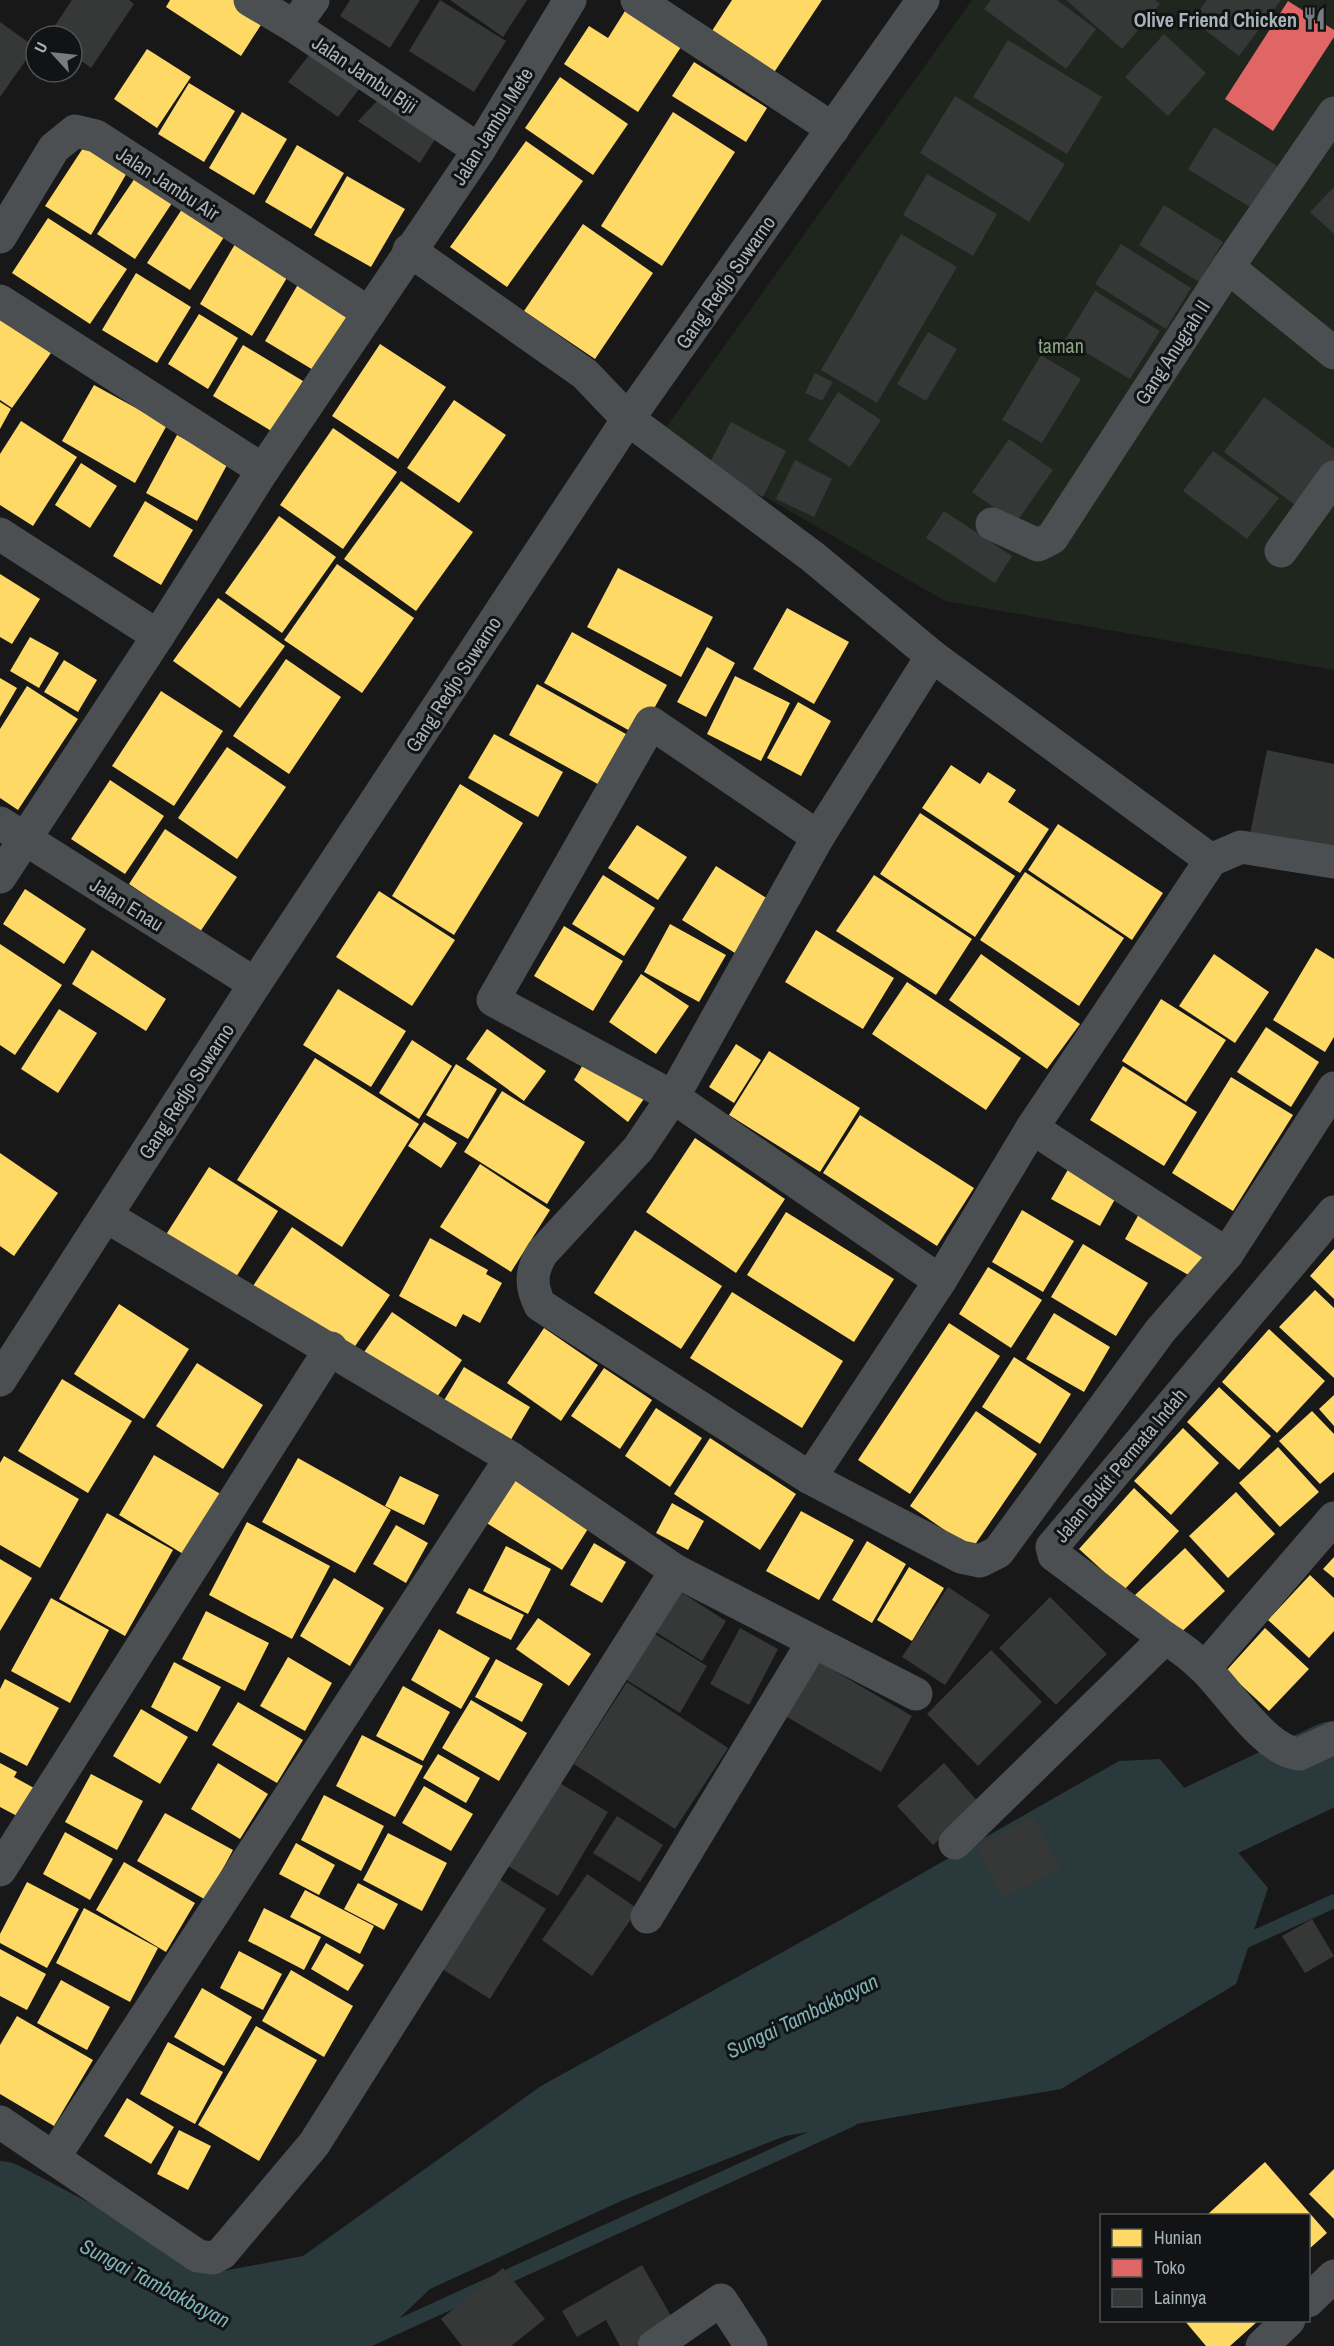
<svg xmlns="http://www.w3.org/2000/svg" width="1334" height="2346" font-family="'Archivo Narrow',sans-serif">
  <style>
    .green { fill: #1f261e }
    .water { fill: #2a393b }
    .homes { fill: #ffd966 }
    .shops { fill: #e06666 }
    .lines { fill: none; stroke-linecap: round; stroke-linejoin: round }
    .stream { stroke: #2a393b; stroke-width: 14 }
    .river { stroke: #2a393b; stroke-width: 82 }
    .building { fill: #363737 }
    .minor { stroke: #4c4f51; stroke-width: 33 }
    .labels { text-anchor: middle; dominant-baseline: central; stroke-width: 6; stroke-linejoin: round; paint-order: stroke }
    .poi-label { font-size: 20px; font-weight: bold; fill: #a8b4ba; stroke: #121314; text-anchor: end }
    .street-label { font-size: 20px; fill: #a8b4ba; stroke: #121314 }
    .park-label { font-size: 20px; fill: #8aa67e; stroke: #121314 }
    .water-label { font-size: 21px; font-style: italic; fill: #7eb0b7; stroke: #121314 }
  </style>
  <rect width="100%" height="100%" fill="#181818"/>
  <!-- green -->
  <polygon class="green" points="972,0 1334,0 1334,670 945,601 660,436"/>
  <!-- water -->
  <polygon class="water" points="1160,1759 1268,1888 1236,1984 1061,2089 785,2136 621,2201 430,2289 370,2346 0,2346 0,2216 175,2280 303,2256 541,2086 842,1919 1119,1761"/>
  <!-- homes -->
  <g class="homes">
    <polygon points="170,0 239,0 266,17 241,56 166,7"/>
    <polygon points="732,0 822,0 771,77 708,37"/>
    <polygon points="625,11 681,47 638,112 564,64 589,26 608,38"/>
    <polygon points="147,49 191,77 157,128 114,99"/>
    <polygon points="694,62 767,108 746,142 672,96"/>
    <polygon points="560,77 628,124 593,175 525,128"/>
    <polygon points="189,83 235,111 204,162 158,134"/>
    <polygon points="242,112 287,139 254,195 209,168"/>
    <polygon points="673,112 735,152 662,266 601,226"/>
    <polygon points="526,141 583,181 507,287 450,247"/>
    <polygon points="87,142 128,171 91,235 45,206"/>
    <polygon points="297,145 344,173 311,229 265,202"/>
    <polygon points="347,176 405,209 371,267 314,235"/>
    <polygon points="135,178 172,203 135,259 97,234"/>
    <polygon points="184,206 226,234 190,290 147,263"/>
    <polygon points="48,218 127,269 90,324 12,273"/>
    <polygon points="583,224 653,273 595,359 524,311"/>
    <polygon points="238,239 291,271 252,336 200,304"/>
    <polygon points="136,273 191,307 157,363 102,330"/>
    <polygon points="300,281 350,311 315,371 265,341"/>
    <polygon points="199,314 238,338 208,389 168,364"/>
    <polygon points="0,318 51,353 12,408 0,400"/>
    <polygon points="380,344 446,387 398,459 332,416"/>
    <polygon points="243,345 303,381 273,432 213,396"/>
    <polygon points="94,385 167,425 135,483 62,441"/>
    <polygon points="454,400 506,435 459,503 407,468"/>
    <polygon points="0,402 11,409 0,429"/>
    <polygon points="21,421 77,457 33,526 0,505 0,454"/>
    <polygon points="333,428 397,472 343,549 280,505"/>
    <polygon points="177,435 228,463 197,521 146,493"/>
    <polygon points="81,463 117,486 90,528 55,505"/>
    <polygon points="401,481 473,532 416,611 344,559"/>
    <polygon points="145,501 193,530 161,585 113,556"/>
    <polygon points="279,516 336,557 282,633 225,593"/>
    <polygon points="337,564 414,618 362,693 284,640"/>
    <polygon points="618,568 713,617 681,677 587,627"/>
    <polygon points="0,574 40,599 12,644 0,637"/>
    <polygon points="218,598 285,646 240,708 173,661"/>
    <polygon points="787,608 849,642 814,704 753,669"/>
    <polygon points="572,632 667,685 639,736 544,683"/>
    <polygon points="30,637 59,653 39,688 10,671"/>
    <polygon points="707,647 735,663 706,717 677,702"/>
    <polygon points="286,659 341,697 289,774 233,736"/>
    <polygon points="64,660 97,680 78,712 44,692"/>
    <polygon points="735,676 790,703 761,761 707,734"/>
    <polygon points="0,678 17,688 0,717"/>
    <polygon points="537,684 633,738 605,788 509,735"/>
    <polygon points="27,686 78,719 18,810 0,798 0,729"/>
    <polygon points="161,691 223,731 174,806 112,766"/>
    <polygon points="798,702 831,721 801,776 767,758"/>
    <polygon points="494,734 563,772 538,817 468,778"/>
    <polygon points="227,747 286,787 237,859 178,818"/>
    <polygon points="951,765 980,784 988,772 1016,790 1008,802 1049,829 1020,873 922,808"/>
    <polygon points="110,780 164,816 125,874 71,839"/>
    <polygon points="460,784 523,823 454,935 392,896"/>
    <polygon points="920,813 1015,876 975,937 880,874"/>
    <polygon points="1058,824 1163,893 1132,940 1028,870"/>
    <polygon points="637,825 687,857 658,900 608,868"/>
    <polygon points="165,829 237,877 200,932 129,884"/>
    <polygon points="716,866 768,899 735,953 682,920"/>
    <polygon points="1025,872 1124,938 1079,1006 980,940"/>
    <polygon points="603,875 655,908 624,956 572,924"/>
    <polygon points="874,875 972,939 936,995 836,931"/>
    <polygon points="25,889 86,929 64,964 3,924"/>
    <polygon points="379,891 455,940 412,1006 336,957"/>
    <polygon points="670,924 726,955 699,1002 644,972"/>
    <polygon points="564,926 623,961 593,1011 534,976"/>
    <polygon points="816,930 894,978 863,1029 785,982"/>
    <polygon points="0,944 62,985 15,1055 0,1045"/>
    <polygon points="1316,948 1334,959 1334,1037 1325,1052 1273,1020"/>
    <polygon points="92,950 166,999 146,1031 72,984"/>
    <polygon points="981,954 1080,1024 1047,1069 949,1000"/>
    <polygon points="1214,954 1269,992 1235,1043 1179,1006"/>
    <polygon points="641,974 689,1006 656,1054 609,1022"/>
    <polygon points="907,982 1021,1058 986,1110 872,1034"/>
    <polygon points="338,989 406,1031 371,1087 303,1045"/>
    <polygon points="1161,999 1226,1040 1186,1102 1122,1061"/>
    <polygon points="59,1009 97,1033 58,1093 21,1069"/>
    <polygon points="1266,1027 1319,1062 1291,1107 1237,1072"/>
    <polygon points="487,1029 546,1071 524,1101 466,1059"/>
    <polygon points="412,1040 452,1066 419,1119 379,1093"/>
    <polygon points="736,1044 761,1060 734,1103 709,1087"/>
    <polygon points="769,1051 860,1108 820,1172 729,1115"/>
    <polygon points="588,1056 650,1090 628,1122 574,1080"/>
    <polygon points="315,1058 419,1124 342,1247 237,1180"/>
    <polygon points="456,1064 497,1089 468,1139 426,1115"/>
    <polygon points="1123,1066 1197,1112 1164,1166 1090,1120"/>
    <polygon points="1231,1077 1293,1115 1233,1211 1172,1173"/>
    <polygon points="502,1091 585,1142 547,1204 464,1152"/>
    <polygon points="860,1115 974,1188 937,1246 823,1173"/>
    <polygon points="424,1122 457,1143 441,1168 408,1146"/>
    <polygon points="695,1138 785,1199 736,1273 646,1212"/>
    <polygon points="0,1153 58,1193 14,1256 0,1246"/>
    <polygon points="480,1164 550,1210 511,1272 440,1227"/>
    <polygon points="1070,1166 1119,1192 1100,1226 1051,1199"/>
    <polygon points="209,1167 278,1211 229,1288 160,1244"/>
    <polygon points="1022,1210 1074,1241 1043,1292 992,1262"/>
    <polygon points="786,1212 894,1279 854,1342 747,1275"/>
    <polygon points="1140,1212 1208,1249 1192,1277 1125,1239"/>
    <polygon points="292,1227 390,1295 351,1352 253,1286"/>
    <polygon points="635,1230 722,1286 681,1349 594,1293"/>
    <polygon points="430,1238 488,1270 486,1274 502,1283 480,1323 463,1314 456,1327 399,1296"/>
    <polygon points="1083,1244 1148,1283 1116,1336 1051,1297"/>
    <polygon points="1334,1249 1334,1299 1310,1276"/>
    <polygon points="988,1267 1042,1300 1011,1348 959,1314"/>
    <polygon points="1315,1290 1334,1308 1334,1378 1279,1327"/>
    <polygon points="732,1292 843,1361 802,1428 690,1358"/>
    <polygon points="119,1304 189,1349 144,1419 74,1374"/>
    <polygon points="392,1312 462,1360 433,1403 362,1355"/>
    <polygon points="1054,1313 1110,1347 1084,1392 1026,1359"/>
    <polygon points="949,1323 1000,1356 910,1494 858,1460"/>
    <polygon points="544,1328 598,1365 561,1421 507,1383"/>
    <polygon points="1269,1329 1325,1381 1277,1433 1222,1382"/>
    <polygon points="1014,1357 1071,1394 1040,1444 982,1407"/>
    <polygon points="197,1363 263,1405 223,1469 156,1426"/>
    <polygon points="464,1367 530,1407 509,1443 443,1402"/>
    <polygon points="604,1368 652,1400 620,1449 571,1416"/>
    <polygon points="62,1379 132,1421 88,1493 18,1451"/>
    <polygon points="1219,1387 1271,1436 1239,1470 1187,1422"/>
    <polygon points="1334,1395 1334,1426 1319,1409"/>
    <polygon points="656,1408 702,1438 670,1487 625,1456"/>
    <polygon points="976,1411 1037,1454 972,1549 910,1506"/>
    <polygon points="1312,1411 1334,1434 1334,1472 1320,1484 1279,1441"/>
    <polygon points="1183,1428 1219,1463 1171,1515 1134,1481"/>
    <polygon points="710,1438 796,1494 760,1550 674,1494"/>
    <polygon points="1278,1447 1319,1492 1280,1527 1239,1483"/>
    <polygon points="154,1455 229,1499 193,1560 119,1515"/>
    <polygon points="4,1456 79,1499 40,1568 0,1545 0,1463"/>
    <polygon points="298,1458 391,1510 355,1573 262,1522"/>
    <polygon points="400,1476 439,1495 424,1525 385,1506"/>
    <polygon points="514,1476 591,1524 562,1570 485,1522"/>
    <polygon points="1134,1488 1179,1531 1124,1590 1079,1549"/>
    <polygon points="1236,1492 1275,1534 1228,1578 1189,1536"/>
    <polygon points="672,1503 704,1521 688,1550 656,1533"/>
    <polygon points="801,1511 854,1540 819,1600 766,1571"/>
    <polygon points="107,1513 173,1550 125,1636 59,1599"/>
    <polygon points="247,1522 330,1566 292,1639 209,1595"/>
    <polygon points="396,1525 428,1543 406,1583 373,1564"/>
    <polygon points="867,1541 906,1564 872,1623 832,1600"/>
    <polygon points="594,1543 626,1562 602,1603 570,1585"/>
    <polygon points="506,1546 551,1569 528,1614 483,1591"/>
    <polygon points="1185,1548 1225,1591 1174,1639 1134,1596"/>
    <polygon points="1334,1557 1334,1578 1323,1569"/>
    <polygon points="0,1559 32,1578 0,1631"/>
    <polygon points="909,1567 944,1588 912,1641 877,1620"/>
    <polygon points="1310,1575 1334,1598 1334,1631 1309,1658 1268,1620"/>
    <polygon points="334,1578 384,1608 350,1666 300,1636"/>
    <polygon points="469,1588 524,1615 511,1640 456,1613"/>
    <polygon points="51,1598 109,1630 70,1703 11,1671"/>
    <polygon points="206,1611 269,1643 245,1691 182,1659"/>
    <polygon points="538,1618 591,1654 569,1686 516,1649"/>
    <polygon points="1265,1628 1309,1669 1269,1711 1226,1671"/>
    <polygon points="439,1629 490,1658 461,1709 411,1680"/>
    <polygon points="288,1657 332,1683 305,1731 260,1706"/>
    <polygon points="496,1659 543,1684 522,1722 475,1697"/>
    <polygon points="174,1662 221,1687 197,1732 151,1707"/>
    <polygon points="5,1679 59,1708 27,1766 0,1752 0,1689"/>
    <polygon points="403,1686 450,1712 423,1761 376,1736"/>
    <polygon points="471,1700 527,1733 499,1781 442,1748"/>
    <polygon points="238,1702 303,1740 277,1783 212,1745"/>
    <polygon points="141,1709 188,1737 160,1784 113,1756"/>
    <polygon points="362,1735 423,1766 395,1817 336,1786"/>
    <polygon points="438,1754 480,1778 466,1803 423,1778"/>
    <polygon points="0,1763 17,1772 14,1777 34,1788 19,1817 0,1807"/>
    <polygon points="218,1763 268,1794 240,1839 191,1809"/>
    <polygon points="91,1774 143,1801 117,1850 65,1822"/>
    <polygon points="424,1786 473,1814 451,1851 402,1823"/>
    <polygon points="324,1795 384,1826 361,1871 301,1840"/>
    <polygon points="165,1813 233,1850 206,1900 137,1861"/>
    <polygon points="65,1832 113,1859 90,1900 43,1874"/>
    <polygon points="388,1833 447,1863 422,1911 363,1880"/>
    <polygon points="296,1843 335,1865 319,1895 279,1874"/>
    <polygon points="124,1862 195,1903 166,1952 96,1910"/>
    <polygon points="27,1882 79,1909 47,1968 0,1943 0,1934"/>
    <polygon points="358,1883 398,1904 384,1930 344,1909"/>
    <polygon points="305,1890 374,1926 360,1954 290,1917"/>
    <polygon points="84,1908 158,1948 130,2002 56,1963"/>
    <polygon points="264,1908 321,1937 304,1970 248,1941"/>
    <polygon points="326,1943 364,1965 348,1991 311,1969"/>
    <polygon points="0,1949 46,1974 27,2010 0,1996"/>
    <polygon points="239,1951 282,1974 263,2010 220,1988"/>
    <polygon points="291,1970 353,2006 324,2057 262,2021"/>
    <polygon points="61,1980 110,2007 87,2050 37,2023"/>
    <polygon points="202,1988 252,2017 224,2066 174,2037"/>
    <polygon points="17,2016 93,2060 54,2126 0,2094 0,2045"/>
    <polygon points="256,2026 317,2060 259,2161 198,2125"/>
    <polygon points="168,2042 223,2072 195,2124 140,2094"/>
    <polygon points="127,2098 174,2127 151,2164 104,2136"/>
    <polygon points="179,2130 211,2146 188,2190 157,2174"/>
    <polygon points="1265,2162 1327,2233 1308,2250 1308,2216 1208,2214"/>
    <polygon points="1334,2169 1334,2219 1309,2194"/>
    <polygon points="1184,2320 1259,2320 1230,2346 1206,2346"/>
  </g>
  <!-- shops -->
  <polygon class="shops" points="1288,1 1334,30 1334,37 1273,131 1225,99"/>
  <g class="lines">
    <!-- stream -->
    <g class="stream">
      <polyline points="1235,1946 1334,1901"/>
      <polyline points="355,2346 851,2120"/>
    </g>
    <!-- river -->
    <g class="river">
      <polyline points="1107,1870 1334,1762"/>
      <polyline points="0,2202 254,2336 316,2346"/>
    </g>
  </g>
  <!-- building -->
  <g class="building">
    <polygon points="72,0 129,0 134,4 91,68 72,54 72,36 48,36"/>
    <polygon points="350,0 420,0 390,48 340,16"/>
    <polygon points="440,0 506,41 474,92 409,51"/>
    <polygon points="450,0 527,0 503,37"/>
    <polygon points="991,0 1057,0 1096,29 1066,69 984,9"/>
    <polygon points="1066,0 1155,0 1160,4 1122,49"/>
    <polygon points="1207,0 1281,0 1239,56 1192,20"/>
    <polygon points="0,22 35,47 0,97"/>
    <polygon points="1164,34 1206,73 1168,116 1125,77"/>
    <polygon points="1008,40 1102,97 1067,154 973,97"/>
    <polygon points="313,50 365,81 338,117 288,82"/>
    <polygon points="955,96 1065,164 1029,222 920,153"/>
    <polygon points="378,100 437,136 420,163 358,121"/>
    <polygon points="1214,127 1279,167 1253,209 1188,169"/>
    <polygon points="927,174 997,214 973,256 903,215"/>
    <polygon points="1334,187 1334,234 1310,212"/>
    <polygon points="1164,205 1223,242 1199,282 1139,245"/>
    <polygon points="901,234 957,267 877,403 821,370"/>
    <polygon points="1121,244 1191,288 1166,329 1095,284"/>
    <polygon points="1095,291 1160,331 1130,379 1065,340"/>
    <polygon points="928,332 957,349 926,401 897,384"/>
    <polygon points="1041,355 1081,379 1042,443 1002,420"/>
    <polygon points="815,373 833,382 822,401 805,393"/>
    <polygon points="838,392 881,420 850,467 808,440"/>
    <polygon points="1264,397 1334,449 1334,461 1299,508 1224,452"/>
    <polygon points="731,422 786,451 763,497 707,468"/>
    <polygon points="1009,439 1053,470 1016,523 972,492"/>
    <polygon points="1213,451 1279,498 1247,539 1183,491"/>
    <polygon points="795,460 832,479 814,517 776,499"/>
    <polygon points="944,511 1012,556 995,583 926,538"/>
    <polygon points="1267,750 1334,764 1334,857 1249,839"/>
    <polygon points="948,1587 990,1615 945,1685 902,1657"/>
    <polygon points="676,1589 726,1621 702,1661 651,1629"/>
    <polygon points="1050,1597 1107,1654 1056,1705 999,1648"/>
    <polygon points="740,1628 778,1649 749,1705 710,1684"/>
    <polygon points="650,1631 707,1666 680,1713 622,1677"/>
    <polygon points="991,1650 1042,1702 978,1766 927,1714"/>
    <polygon points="814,1659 912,1716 881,1772 782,1714"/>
    <polygon points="627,1682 728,1748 675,1829 574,1764"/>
    <polygon points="944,1763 979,1803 933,1845 897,1806"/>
    <polygon points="558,1782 608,1812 558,1896 508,1866"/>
    <polygon points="617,1816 663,1845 640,1882 593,1853"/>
    <polygon points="1033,1816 1060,1870 1003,1899 976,1846"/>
    <polygon points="587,1874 638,1909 592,1976 542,1940"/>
    <polygon points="499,1879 546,1909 490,1999 442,1969"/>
    <polygon points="1312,1919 1334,1956 1305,1973 1282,1936"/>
    <polygon points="642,2265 675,2323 635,2346 620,2346 606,2320 577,2337 562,2311"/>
    <polygon points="503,2268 545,2319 511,2346 462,2346 441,2319"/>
  </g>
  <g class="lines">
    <!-- minor -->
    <g class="minor">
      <polyline points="250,0 294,26 479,150"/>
      <polyline points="637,0 833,129"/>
      <polyline points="294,26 313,0"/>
      <polyline points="0,237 54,148 75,131 96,136 369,313"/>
      <polyline points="409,250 585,374 628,419 813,557 932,656 1211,860"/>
      <polyline points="1228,267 1334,353"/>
      <polyline points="0,301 263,470"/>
      <polyline points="992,524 1038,545 1052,538 1228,267 1334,113"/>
      <polyline points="0,534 158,636"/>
      <polyline points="1281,551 1334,477"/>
      <path d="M 932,656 L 818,837 L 673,1097 L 638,1149 L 542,1253 C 531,1271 530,1285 540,1305 L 810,1478 L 961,1557 L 980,1561 L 998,1552 L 1160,1331 L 1227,1254 L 1334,1088"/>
      <polyline points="0,823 255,984"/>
      <polyline points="818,837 651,723 493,1000 673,1097 940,1281"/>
      <polyline points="0,877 158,636 263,470 479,150 570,0"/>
      <polyline points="1032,1128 1227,1254"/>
      <polyline points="106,1216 511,1458 676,1571 916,1694"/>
      <polyline points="0,1380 255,984 628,419 923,0"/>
      <polyline points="810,1478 940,1281 1032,1128 1211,860 1241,847 1334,862"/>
      <path d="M 1165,1638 C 1180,1647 1193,1657 1205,1669 C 1230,1693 1264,1750 1299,1754 L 1334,1738"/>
      <polyline points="1205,1668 1334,1518"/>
      <polyline points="955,1843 1165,1638 1054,1555 1052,1547 1334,1212"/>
      <polyline points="0,1870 331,1348"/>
      <polyline points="647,1917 813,1642"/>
      <polyline points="0,2122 198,2256 213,2258 222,2253 314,2144 676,1571"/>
      <polyline points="54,2157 511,1458"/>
      <polyline points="1308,2301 1334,2276"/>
      <polyline points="654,2346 721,2300 751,2346"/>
      <polyline points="1262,2346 1289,2320"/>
    </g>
  </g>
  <!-- icons -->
  <defs>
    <symbol id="restaurant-bare" viewBox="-9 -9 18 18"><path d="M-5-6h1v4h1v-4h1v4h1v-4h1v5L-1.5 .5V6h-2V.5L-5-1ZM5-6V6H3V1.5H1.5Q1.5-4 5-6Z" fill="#767d81" stroke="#121314" stroke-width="2.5" paint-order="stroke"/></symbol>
  </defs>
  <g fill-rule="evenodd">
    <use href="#restaurant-bare" x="1298" y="2" width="33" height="33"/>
  </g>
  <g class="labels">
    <!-- poi labels -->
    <g class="poi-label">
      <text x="1297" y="19">Olive Friend Chicken</text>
    </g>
    <!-- street labels -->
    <g class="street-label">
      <text transform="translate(365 74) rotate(34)">Jalan Jambu Biji</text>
      <text transform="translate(492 126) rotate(-58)">Jalan Jambu Mete</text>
      <text transform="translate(168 183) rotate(33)">Jalan Jambu Air</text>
      <text transform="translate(725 282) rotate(-55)">Gang Redjo Suwarno</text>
      <text transform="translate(1172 352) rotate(-57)">Gang Anugrah II</text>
      <text transform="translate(453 684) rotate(-57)">Gang Redjo Suwarno</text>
      <text transform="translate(127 904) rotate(32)">Jalan Enau</text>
      <text transform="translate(186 1091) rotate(-57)">Gang Redjo Suwarno</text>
      <text transform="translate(1120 1465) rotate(-50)">Jalan Bukit Permata Indah</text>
    </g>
    <!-- park labels -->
    <g class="park-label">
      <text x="1061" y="345">taman</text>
    </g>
    <!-- water labels -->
    <g class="water-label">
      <text transform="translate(802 2016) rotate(-26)">Sungai Tambakbayan</text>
      <text transform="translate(155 2283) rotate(28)">Sungai Tambakbayan</text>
    </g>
  </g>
  <!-- legend -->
  <rect x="1100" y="2214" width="210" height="108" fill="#121314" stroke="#4e5356" stroke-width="1.5"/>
  <rect x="1112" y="2229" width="30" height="18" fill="#ffd966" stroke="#4e5356" stroke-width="1.5"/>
  <text x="1154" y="2244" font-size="18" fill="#a8b4ba">Hunian</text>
  <rect x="1112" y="2259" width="30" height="18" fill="#e06666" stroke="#4e5356" stroke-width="1.5"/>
  <text x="1154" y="2274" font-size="18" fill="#a8b4ba">Toko</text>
  <rect x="1112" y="2289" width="30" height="18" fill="#363737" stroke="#4e5356" stroke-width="1.5"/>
  <text x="1154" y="2304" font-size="18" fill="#a8b4ba">Lainnya</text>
  <!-- north arrow -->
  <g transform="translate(54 54) rotate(297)"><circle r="28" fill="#121314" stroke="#4e5356" stroke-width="1.5"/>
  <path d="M0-4.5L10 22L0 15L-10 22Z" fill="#767d81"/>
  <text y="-9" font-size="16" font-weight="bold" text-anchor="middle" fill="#a8b4ba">U</text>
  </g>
</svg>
